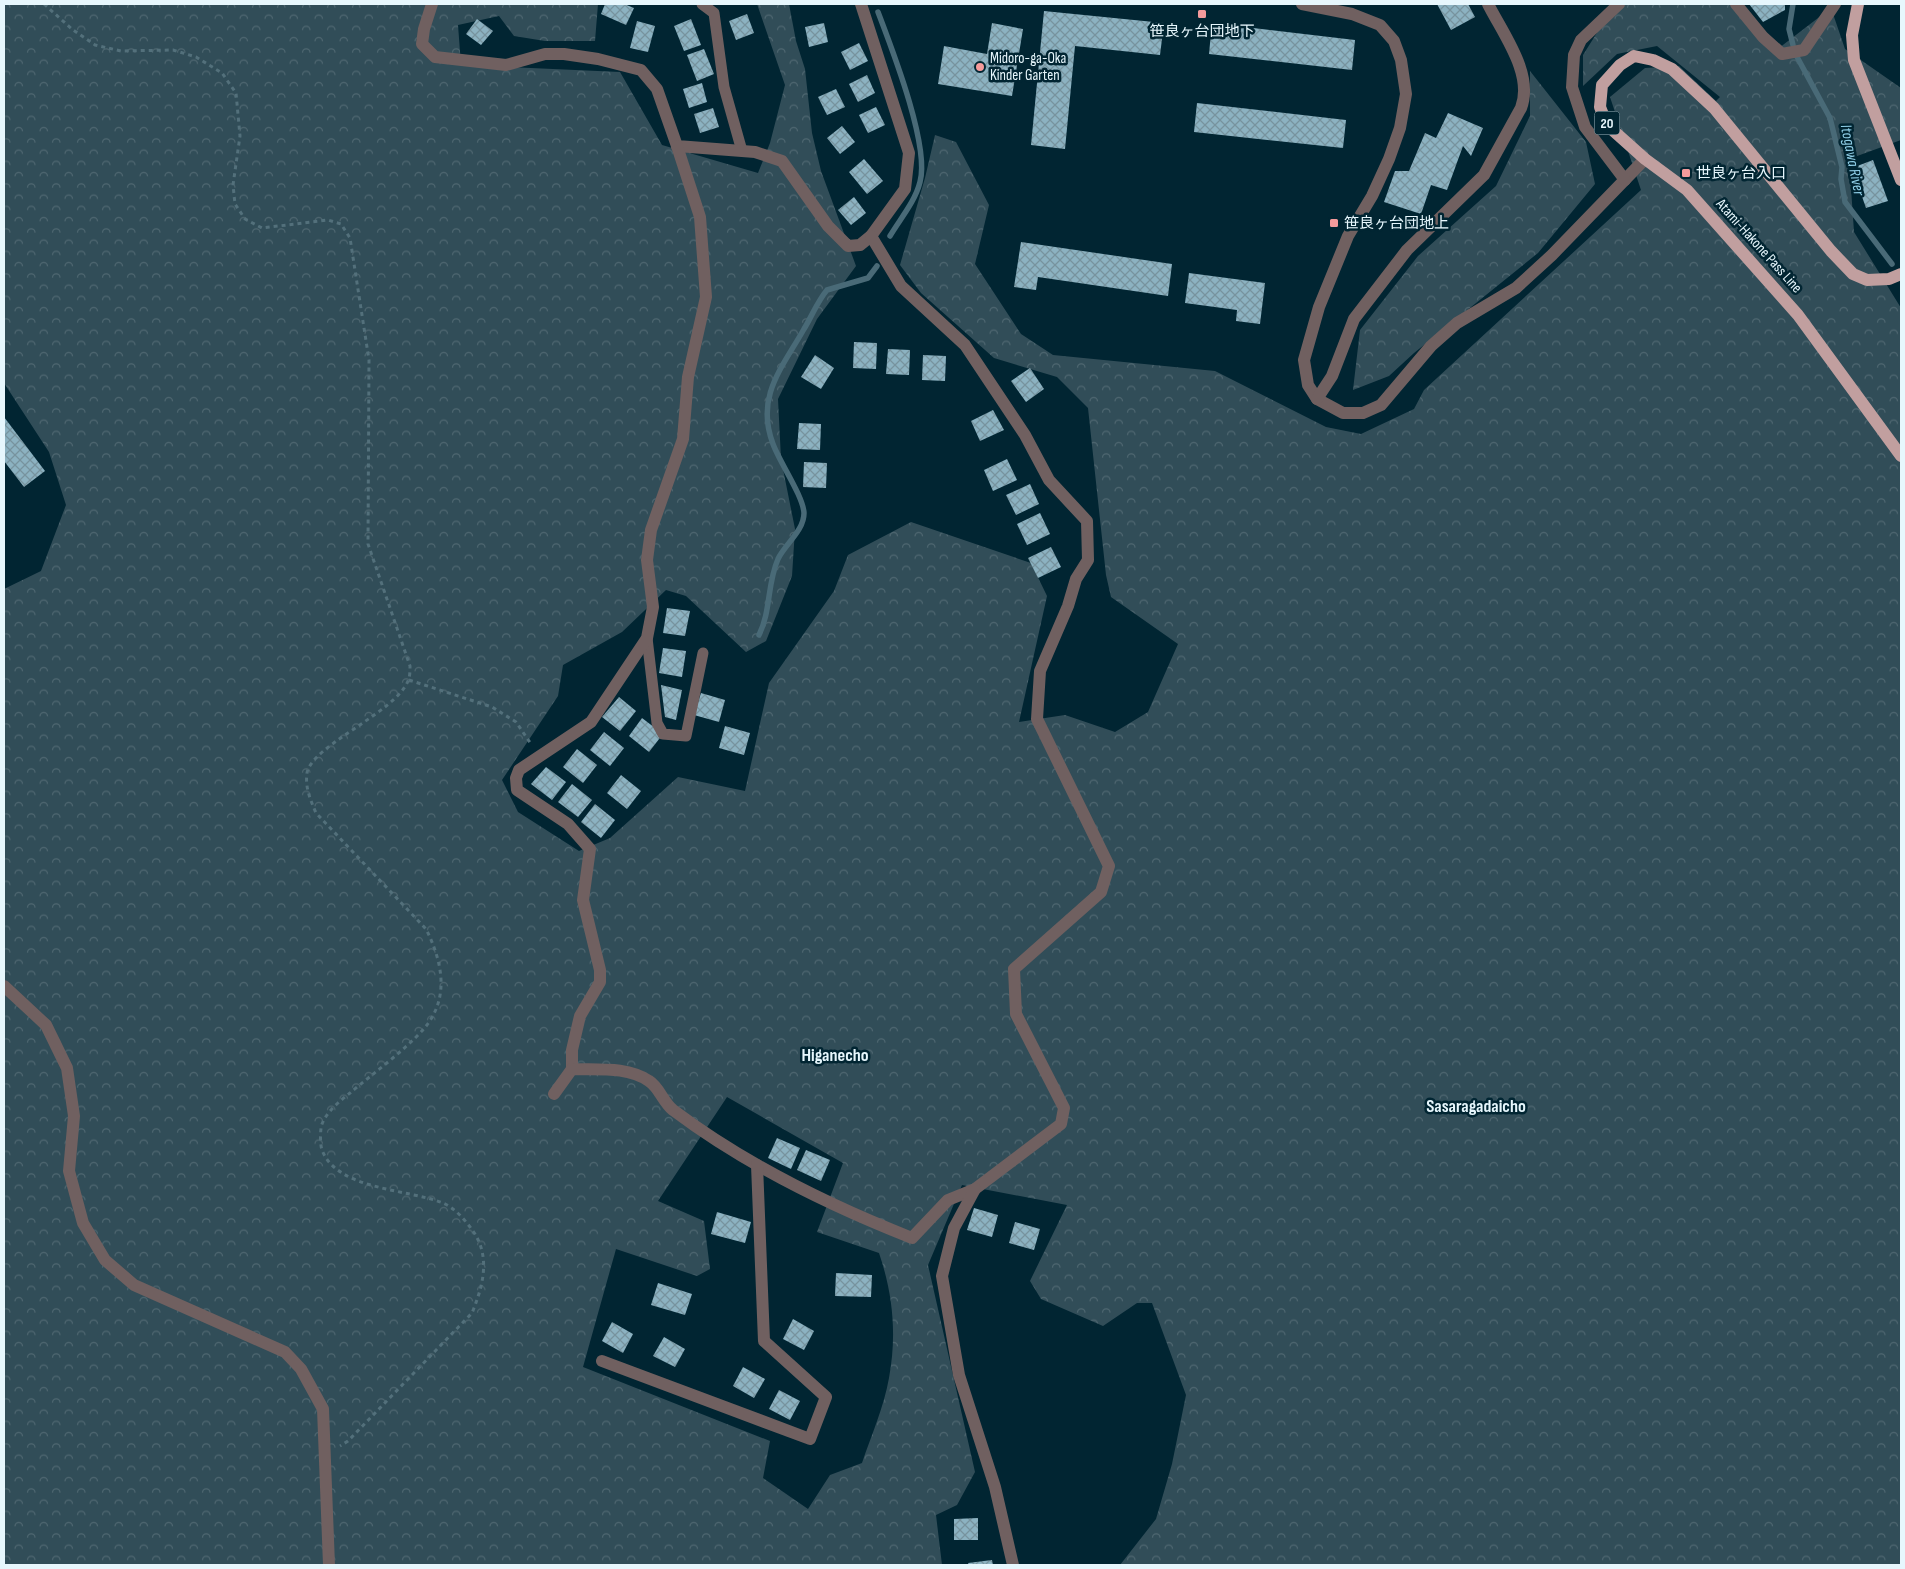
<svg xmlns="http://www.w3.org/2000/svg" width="1905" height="1569" font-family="'Sofia Sans Condensed','Noto Sans JP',sans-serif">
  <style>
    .forest { fill: url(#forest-crowns); fill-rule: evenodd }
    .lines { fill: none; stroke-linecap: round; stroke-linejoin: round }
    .stream { stroke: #496a77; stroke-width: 5.5 }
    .building { fill: url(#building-cross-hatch) }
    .path { stroke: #53707b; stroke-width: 3; stroke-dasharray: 4 4; stroke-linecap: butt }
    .service { stroke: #706060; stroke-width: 11 }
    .minor { stroke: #706060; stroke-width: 12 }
    .primary { stroke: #c19f9f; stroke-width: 12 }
    .poi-dot { fill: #f59b9c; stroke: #012532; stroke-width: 2 }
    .labels { text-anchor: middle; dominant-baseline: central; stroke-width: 5; stroke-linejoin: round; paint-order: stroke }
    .shield { fill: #012532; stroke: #a2b8c0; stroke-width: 1 }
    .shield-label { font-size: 14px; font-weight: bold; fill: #e7f7fd }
    .poi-label { font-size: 15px; fill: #e7f7fd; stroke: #012532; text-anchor: start }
    .street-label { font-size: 15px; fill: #e7f7fd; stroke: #012532 }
    .water-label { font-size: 16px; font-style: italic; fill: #90cfe8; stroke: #012532 }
    .quarter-label { font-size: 18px; font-weight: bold; fill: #e7f7fd; stroke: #012532 }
  </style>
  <defs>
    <pattern id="forest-crowns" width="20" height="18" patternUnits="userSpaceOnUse" patternTransform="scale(1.25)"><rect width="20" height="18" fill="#314d58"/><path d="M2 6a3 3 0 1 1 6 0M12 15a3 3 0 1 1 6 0" fill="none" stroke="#4f6771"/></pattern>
    <pattern id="building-cross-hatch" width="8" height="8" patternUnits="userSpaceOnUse" patternTransform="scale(1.25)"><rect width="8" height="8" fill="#8cb2c1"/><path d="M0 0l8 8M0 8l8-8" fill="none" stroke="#77939e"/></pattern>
  </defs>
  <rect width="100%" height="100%" fill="#012532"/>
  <!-- forest -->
  <g class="forest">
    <path d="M 4,4 L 598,4 L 595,41 L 545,41 L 514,36 L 499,16 L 458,25 L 461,65 L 620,72 L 662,145 L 758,173 L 770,143 L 785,85 L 757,4 L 789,4 L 796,41 L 805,69 L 812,133 L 821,171 L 856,266 L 817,319 L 778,399 L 781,459 L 795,529 L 792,576 L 766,641 L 746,652 L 686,596 L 666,590 L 622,632 L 563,665 L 558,696 L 502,780 L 518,812 L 579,851 L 610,838 L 678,777 L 745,791 L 769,683 L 834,591 L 848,555 L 911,522 L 1031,563 L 1047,596 L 1019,722 L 1065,715 L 1115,732 L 1148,712 L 1178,644 L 1111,597 L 1106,575 L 1088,408 L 1057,377 L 994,358 L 921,293 L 900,265 L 925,178 L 935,135 L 956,142 L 989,205 L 975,264 L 1021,334 L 1053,355 L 1215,371 L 1326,427 L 1361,434 L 1414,409 L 1424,390 L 1641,190 L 1610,97 L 1645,68 L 1679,66 L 1716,101 L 1720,97 L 1657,46 L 1617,54 L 1583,86 L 1583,55 L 1615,4 L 1736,4 L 1775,51 L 1831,8 L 1845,49 L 1901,88 L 1901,140 L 1849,159 L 1854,232 L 1901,308 L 1901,1565 L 1120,1565 L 1156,1519 L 1172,1464 L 1186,1395 L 1152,1303 L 1137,1303 L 1103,1326 L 1041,1299 L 1030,1281 L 1067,1205 L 962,1185 L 928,1265 L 975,1472 L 957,1505 L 936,1515 L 942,1565 L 4,1565 L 4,589 L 41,571 L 66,505 L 49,452 L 4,383 ZM 727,1097 L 843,1163 L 817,1232 L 879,1253 C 893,1294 897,1335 889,1378 C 884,1407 871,1436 862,1463 L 830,1475 L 808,1509 L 763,1478 L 770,1441 L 583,1367 L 616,1249 L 697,1276 L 710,1269 L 704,1221 L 658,1201 Z"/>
    <polygon points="1530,71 1586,142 1595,184 1538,253 1414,353 1389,376 1353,390 1360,330 1418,256 1496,186 1530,116"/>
  </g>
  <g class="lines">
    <!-- stream -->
    <g class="stream">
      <polyline points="1793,4 1789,29 1793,45"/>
      <path d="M 878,12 C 892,49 930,146 920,182 C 915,202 900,219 890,236"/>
      <polyline points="1796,55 1830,118 1842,167 1841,179 1845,202 1892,264"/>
      <path d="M 759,635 C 771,611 767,584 778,559 C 785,544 804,531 804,513 C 803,496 780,463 773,444 C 755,397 782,368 804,329 C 812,316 817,302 827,290 L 868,278 L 877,266"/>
    </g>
  </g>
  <!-- building -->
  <g class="building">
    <polygon points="605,4 624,4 634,8 626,25 601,14"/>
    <polygon points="1437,4 1468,4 1475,17 1451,30"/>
    <polygon points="1749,4 1785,4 1785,10 1763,22"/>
    <polygon points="1044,11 1164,23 1160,55 1075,46 1065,149 1031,145"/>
    <polygon points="747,14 754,33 736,40 729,21"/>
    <polygon points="477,19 493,31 481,45 466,34"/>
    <polygon points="691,19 701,45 684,51 674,26"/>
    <polygon points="637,21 655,26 648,52 630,48"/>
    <polygon points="824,23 828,42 809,47 805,27"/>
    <polygon points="992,23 1023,29 1012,96 938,84 944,46 987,54"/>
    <polygon points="1212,23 1355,40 1352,70 1209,54"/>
    <polygon points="859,43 868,61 850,70 841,52"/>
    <polygon points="704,49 714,74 697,81 687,55"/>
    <polygon points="867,75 875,93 858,102 849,84"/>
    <polygon points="702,83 707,102 689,108 683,89"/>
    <polygon points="836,89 845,107 827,115 818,97"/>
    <polygon points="1197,103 1346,120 1343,148 1194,132"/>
    <polygon points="876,107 885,125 868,133 859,115"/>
    <polygon points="713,108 719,127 700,133 694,114"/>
    <polygon points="1448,113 1483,128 1471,156 1463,146 1447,190 1431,185 1421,214 1384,202 1395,171 1409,171 1425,133 1436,138"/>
    <polygon points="842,126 855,142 840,154 827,138"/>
    <polygon points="864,159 883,181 867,194 849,172"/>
    <polygon points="1873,160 1888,201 1866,208 1852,168"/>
    <polygon points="854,197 866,213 851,225 838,210"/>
    <polygon points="1021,242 1172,264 1168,296 1038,277 1036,290 1014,287"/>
    <polygon points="1189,273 1265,283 1260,324 1236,321 1237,310 1185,303"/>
    <polygon points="854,342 877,343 876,369 853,368"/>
    <polygon points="888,349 910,350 909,375 886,374"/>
    <polygon points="815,355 834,368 821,389 801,377"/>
    <polygon points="923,355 946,356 945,381 922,380"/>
    <polygon points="1030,368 1044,389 1026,402 1011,381"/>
    <polygon points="993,410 1004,430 980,441 971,421"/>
    <polygon points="4,417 45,471 24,487 4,461"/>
    <polygon points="799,423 821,424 820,450 797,449"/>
    <polygon points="1007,459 1017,480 993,491 984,470"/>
    <polygon points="804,462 827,463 826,488 803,487"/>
    <polygon points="1030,484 1039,504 1016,515 1006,495"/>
    <polygon points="1040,513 1050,534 1027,545 1017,524"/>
    <polygon points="1051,547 1061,567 1038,578 1028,558"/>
    <polygon points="667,608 690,611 685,636 663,633"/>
    <polygon points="663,648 686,651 682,677 659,673"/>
    <polygon points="661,685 682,690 676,720 665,717"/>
    <polygon points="701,693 725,700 719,722 694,715"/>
    <polygon points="619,697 636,711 620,731 602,717"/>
    <polygon points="642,718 663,734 649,752 629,736"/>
    <polygon points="725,726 750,733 744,755 719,748"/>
    <polygon points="604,732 624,748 610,766 590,750"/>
    <polygon points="577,749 597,765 583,783 563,767"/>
    <polygon points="546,767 566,782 552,800 531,784"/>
    <polygon points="621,775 641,791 627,809 607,793"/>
    <polygon points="572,784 592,800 578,817 558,802"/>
    <polygon points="595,804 615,820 601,838 581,822"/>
    <polygon points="777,1138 800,1148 791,1169 768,1158"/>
    <polygon points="806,1150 830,1160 821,1181 797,1170"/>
    <polygon points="974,1208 998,1215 992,1237 967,1230"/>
    <polygon points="717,1212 751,1222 745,1243 711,1234"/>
    <polygon points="1015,1222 1040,1229 1034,1250 1009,1243"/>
    <polygon points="836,1273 872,1275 871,1297 835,1296"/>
    <polygon points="658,1283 692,1294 685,1315 651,1305"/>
    <polygon points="793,1319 814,1331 804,1350 783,1339"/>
    <polygon points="612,1322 633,1334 623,1353 602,1341"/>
    <polygon points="664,1337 685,1349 675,1367 653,1356"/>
    <polygon points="743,1367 765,1379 754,1398 733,1386"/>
    <polygon points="779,1390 800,1401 790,1420 769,1409"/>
    <polygon points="978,1518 978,1540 954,1540 954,1519"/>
    <polygon points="992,1560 993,1565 969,1565 968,1563"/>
  </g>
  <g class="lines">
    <!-- path -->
    <g class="path">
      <path d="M 44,4 L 73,30 L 95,45 L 121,51 L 173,50 L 196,57 L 222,73 L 236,93 L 240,136 L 233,185 L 235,204 L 245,219 L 262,228 L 328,220 L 341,224 L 350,238 L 369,360 L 368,544 L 410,666 C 410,671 410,677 408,681 C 395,713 312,745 307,773 C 305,787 310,799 316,813 L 426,929 C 440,957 449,990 431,1019 C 419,1040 371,1075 350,1093 C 340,1101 327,1111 322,1124 C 320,1129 320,1145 322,1150 C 337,1190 408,1189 443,1203 C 455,1208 465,1220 473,1231 C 491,1257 483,1286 472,1313 L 348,1441 L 340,1446"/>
      <polyline points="409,680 492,707 516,722 531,744"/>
    </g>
    <!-- service -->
    <g class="service">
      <polyline points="702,4 714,13 724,87 742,151"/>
      <polyline points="647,638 657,723 663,734 686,736 703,653"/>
    </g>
    <!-- minor -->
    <g class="minor">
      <polyline points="432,4 424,29 422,44 435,57 506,65 545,54 564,54 598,59 641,70 657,89 677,146 755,152 782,161 828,226 848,246 860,245 871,236 905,189 909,153 861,4"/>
      <polyline points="1302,4 1352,14 1380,25 1394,41 1401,60 1406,94 1400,128 1389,159 1372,196 1348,236 1319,307 1304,360 1308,385 1317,399 1343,413 1363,413 1381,405 1431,346 1457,323 1516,288 1552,255 1645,159"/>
      <polyline points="1619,4 1581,40 1574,55 1572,87 1585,127 1625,180"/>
      <polyline points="1736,4 1763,37 1782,54 1804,50 1835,4"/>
      <path d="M 1317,399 L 1332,376 L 1354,319 L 1407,250 L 1484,175 L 1521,108 C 1534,74 1503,34 1488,4"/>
      <polyline points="4,986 46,1025 67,1068 74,1116 69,1171 83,1223 105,1260 134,1285 285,1352 301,1369 323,1409 329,1565"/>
      <polyline points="572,1069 572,1050 580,1016 600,982 600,970 583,900 590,849 568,824 517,790 516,778 519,770 591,722 647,638 653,607 647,560 651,530 683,439 688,377 706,297 700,217 677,146"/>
      <path d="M 554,1094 L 572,1069 C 597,1070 627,1066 649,1081 C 659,1087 663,1102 673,1110 C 746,1165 828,1205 912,1238 L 948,1200 L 975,1189 L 1061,1124 L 1064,1108 L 1016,1014 L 1014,969 L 1101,892 L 1109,866 L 1037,719 L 1040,671 L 1068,606 L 1076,579 L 1088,560 L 1087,521 L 1049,480 L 1025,435 L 965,345 L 901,286 L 871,236"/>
      <polyline points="975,1189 954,1228 942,1276 959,1375 995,1487 1013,1565"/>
      <polyline points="602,1361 810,1439 826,1397 764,1341 757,1165"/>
    </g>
    <!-- primary -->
    <g class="primary">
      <polyline points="1858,4 1852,35 1854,60 1901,180"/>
      <polyline points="1901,274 1889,279 1867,280 1853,274 1831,251 1714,108 1672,69 1653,60 1634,56 1620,65 1602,85 1600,107 1607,125 1645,159 1687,190 1798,315 1901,456"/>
    </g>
  </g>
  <!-- markers -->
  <g class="poi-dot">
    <rect x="1197" y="9" width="10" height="10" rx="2.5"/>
    <circle cx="980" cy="67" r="5"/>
    <rect x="1681" y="168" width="10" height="10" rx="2.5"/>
    <rect x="1329" y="218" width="10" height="10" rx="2.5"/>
  </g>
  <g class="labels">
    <!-- shield labels -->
    <rect class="shield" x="1594.5" y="111.5" width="25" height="23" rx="4"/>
    <g class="shield-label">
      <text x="1607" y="123">20</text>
    </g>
    <!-- poi labels -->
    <g class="poi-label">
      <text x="1202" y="31" text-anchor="middle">笹良ヶ台団地下</text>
      <text x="990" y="58">Midoro-ga-Oka<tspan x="990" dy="17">Kinder Garten</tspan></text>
      <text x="1696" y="173">世良ヶ台入口</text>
      <text x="1344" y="223">笹良ヶ台団地上</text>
    </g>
    <!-- street labels -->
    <g class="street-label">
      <text transform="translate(1759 246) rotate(48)">Atami-Hakone Pass Line</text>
    </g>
    <!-- water labels -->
    <g class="water-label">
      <text transform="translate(1852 160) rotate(79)">Itogawa River</text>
    </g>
    <!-- quarter labels -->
    <g class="quarter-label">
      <text x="835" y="1055">Higanecho</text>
      <text x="1476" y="1106">Sasaragadaicho</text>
    </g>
  </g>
  <!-- border -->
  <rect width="1905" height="1569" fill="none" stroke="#e7f7fd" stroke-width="10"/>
</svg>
